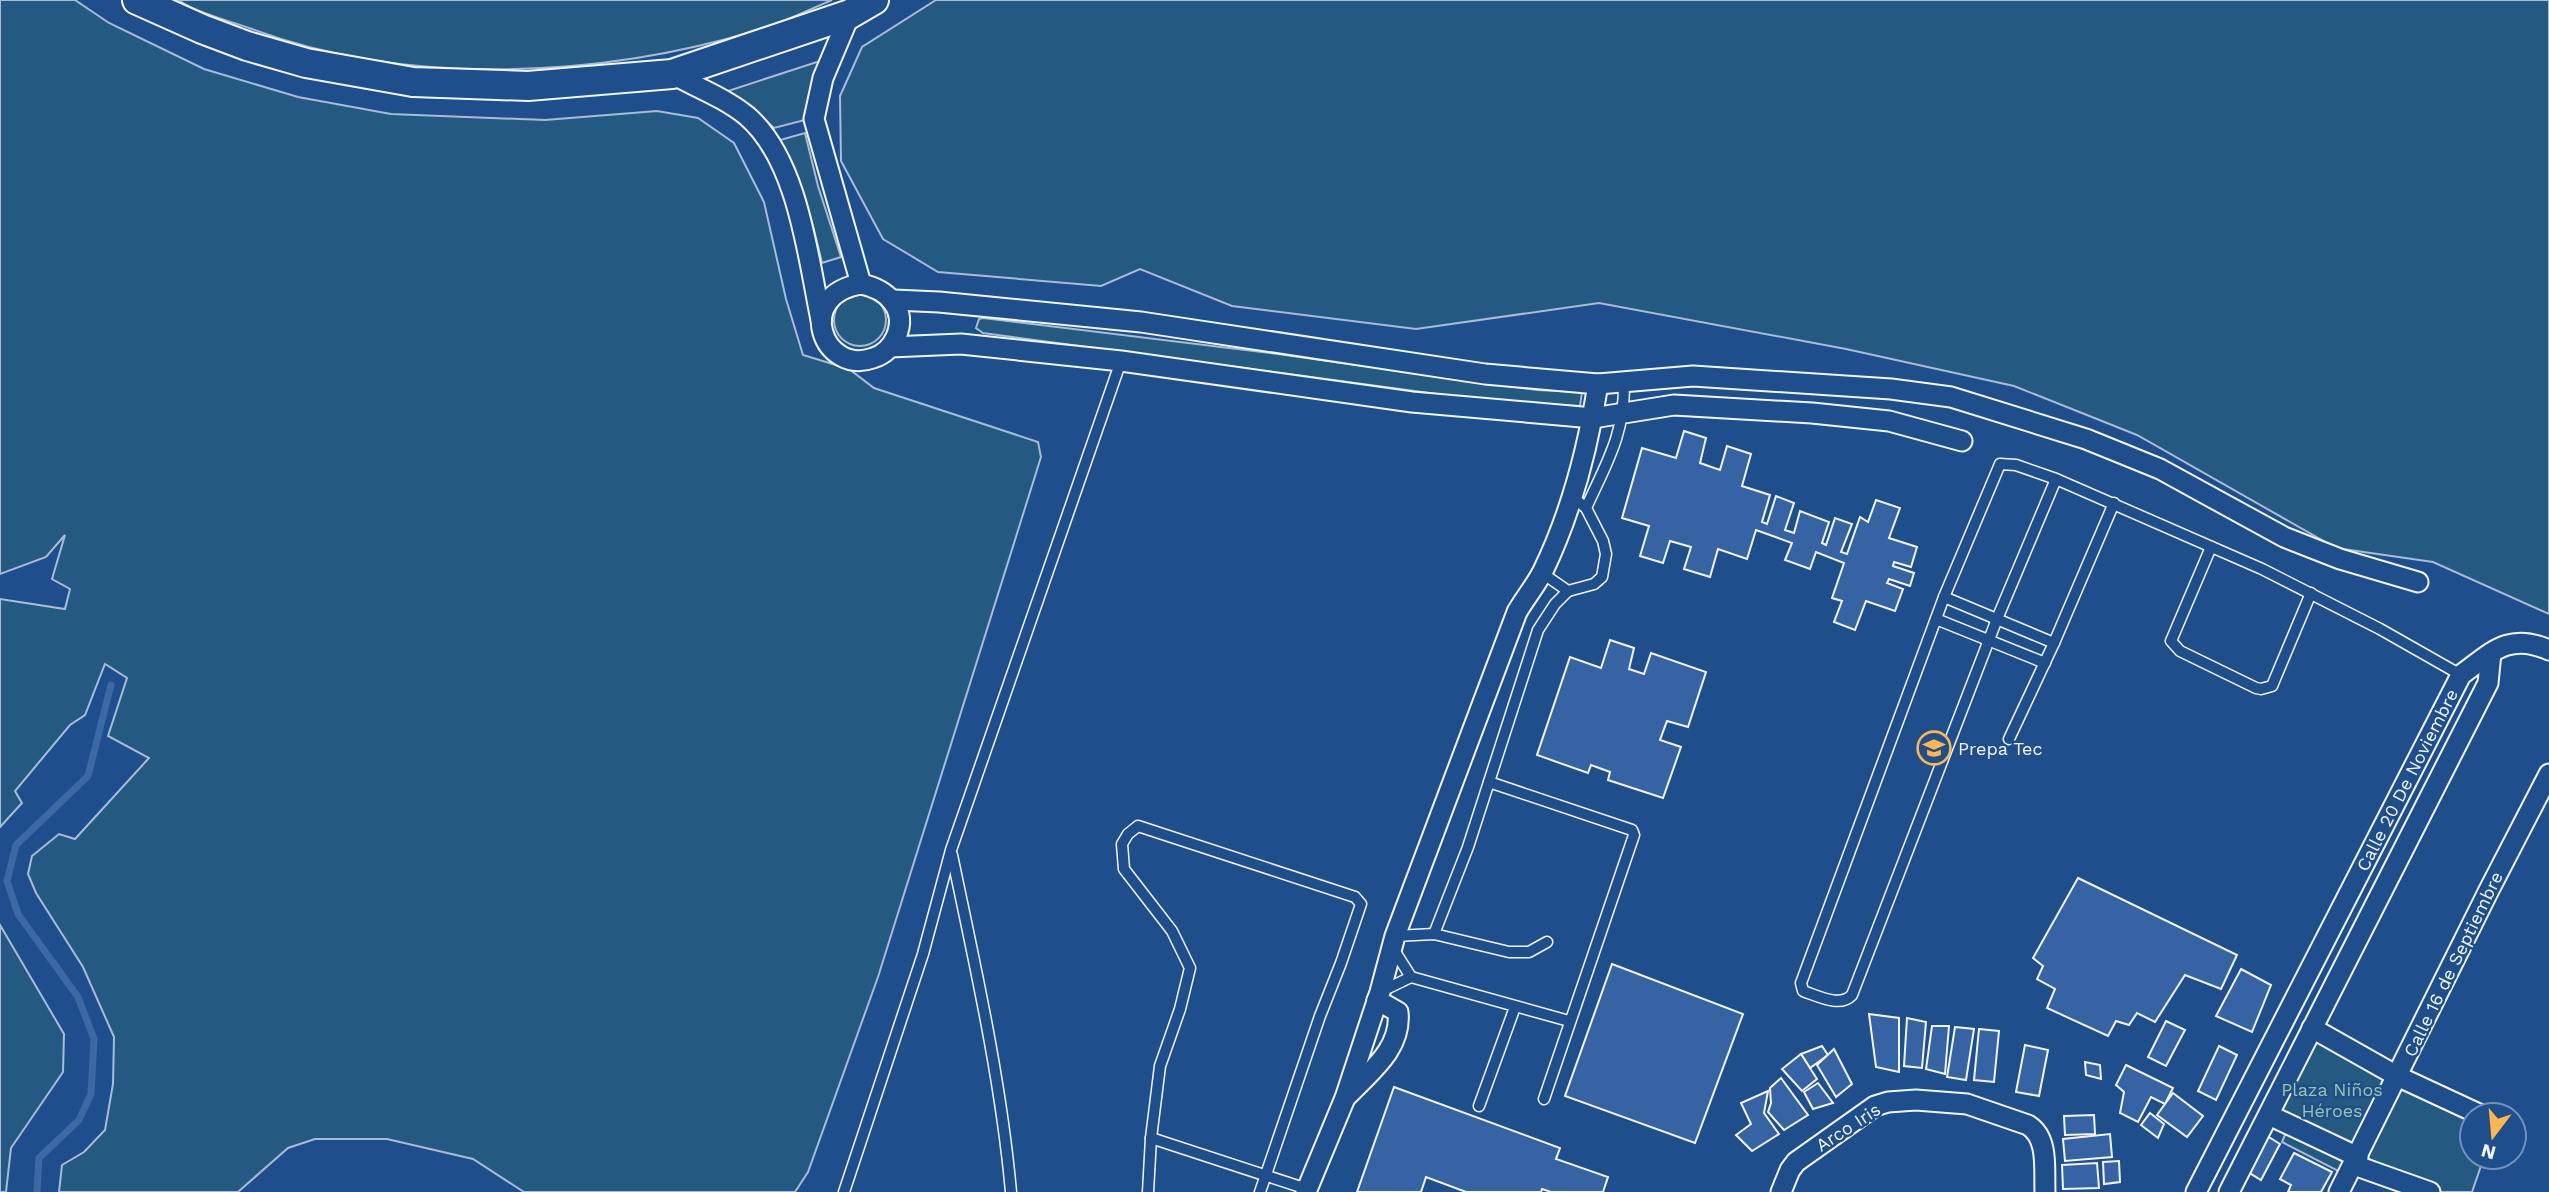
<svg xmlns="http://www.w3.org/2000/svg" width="2549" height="1192" font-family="'Work Sans',sans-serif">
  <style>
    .green { fill: #245a82; stroke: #a8bbd7; stroke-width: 2 }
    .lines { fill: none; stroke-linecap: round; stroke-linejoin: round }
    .stream { stroke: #3b69a3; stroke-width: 7 }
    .building { fill: #3563a3; stroke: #f2f6ff; stroke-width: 2 }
    .lane-casing { stroke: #f2f6ff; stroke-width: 13 }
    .street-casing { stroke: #f2f6ff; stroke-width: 23 }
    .secondary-casing { stroke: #f2f6ff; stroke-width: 32 }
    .lane { stroke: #1f4e8c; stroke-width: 10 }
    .street { stroke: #1f4e8c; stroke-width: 19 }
    .secondary { stroke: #1f4e8c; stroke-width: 28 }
    .labels { text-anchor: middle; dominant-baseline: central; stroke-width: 5; stroke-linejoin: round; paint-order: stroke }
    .poi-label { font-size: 18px; fill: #f2f6ff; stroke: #1f4e8c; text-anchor: start }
    .street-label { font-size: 18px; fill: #f2f6ff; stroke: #1f4e8c }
    .park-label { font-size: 18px; fill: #97c8a6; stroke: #1f4e8c }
  </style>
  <rect width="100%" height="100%" fill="#1f4e8c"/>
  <!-- green -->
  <g class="green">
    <polygon points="0,0 75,0 109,23 204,69 298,97 391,114 545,120 657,111 698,118 734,143 764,202 786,299 803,355 849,369 874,388 1038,442 1041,457 878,977 808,1172 795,1192 524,1192 473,1159 387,1139 315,1139 288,1148 238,1192 59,1192 62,1165 84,1152 105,1130 113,1084 114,1037 83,967 36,893 28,874 32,856 59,834 75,839 149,758 108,736 127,678 105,664 85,715 70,725 15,791 22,803 0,827 0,599 65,609 70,589 52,579 65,535 46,557 0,574"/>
    <path d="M 178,0 L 832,0 C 808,10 783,23 758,30 C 600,78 408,87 252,29 C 228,20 199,14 178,0 Z"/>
    <polygon points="936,0 2549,0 2549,614 2433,562 2336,548 2137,435 2014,386 1846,349 1599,303 1416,329 1232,306 1140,269 1101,286 938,272 883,239 841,161 840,96 862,47"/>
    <polygon points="823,60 805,120 774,128 751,107 728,91"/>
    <path d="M 805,133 L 818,186 L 841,257 L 822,263 C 812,220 802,179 780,140 Z"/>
    <circle cx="860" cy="320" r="26"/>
    <polygon points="983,318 1278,354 1537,390 1582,392 1580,406 1529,404 1444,395 983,333 976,328 979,319"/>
    <polygon points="0,925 64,1034 63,1072 11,1148 6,1192 0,1192"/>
    <polygon points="2317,1032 2390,1075 2342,1173 2282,1142 2287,1130 2274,1123"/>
    <polygon points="2401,1089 2472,1122 2472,1157 2484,1157 2472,1192 2441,1192 2367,1158"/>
  </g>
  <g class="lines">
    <!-- stream -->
    <polyline class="stream" points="37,1192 39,1158 79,1120 91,1094 94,1039 78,997 18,914 7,881 16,845 88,776 111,685"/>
  </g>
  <!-- building -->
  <g class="building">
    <polygon points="1684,431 1706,438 1700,463 1720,470 1727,446 1751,454 1742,486 1770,495 1762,522 1767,524 1776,496 1794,503 1785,530 1794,533 1800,511 1829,522 1822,543 1826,545 1835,518 1852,524 1841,552 1847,554 1860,517 1868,522 1876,500 1900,508 1889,538 1917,547 1911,567 1894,562 1893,566 1914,573 1910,586 1889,579 1887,583 1903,589 1895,611 1866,601 1855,630 1834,622 1842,601 1832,598 1844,563 1816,552 1810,569 1785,560 1792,543 1756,530 1747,559 1718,549 1710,577 1684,569 1691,547 1670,541 1663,563 1640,556 1649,526 1622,518 1642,448 1676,458"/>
    <polygon points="1610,640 1634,648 1629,669 1644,674 1651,653 1706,672 1688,727 1667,721 1660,740 1681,747 1663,798 1608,780 1610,772 1591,765 1588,773 1537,755 1570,657 1601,668"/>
    <polygon points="2078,878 2237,955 2221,989 2185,975 2155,1022 2137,1013 2129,1025 2116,1021 2108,1036 2047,1008 2055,989 2037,979 2043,966 2033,958"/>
    <polygon points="1612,964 1743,1014 1695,1143 1565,1096"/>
    <polygon points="2241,969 2271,985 2252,1032 2216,1016"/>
    <polygon points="1869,1014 1899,1018 1899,1072 1876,1067"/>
    <polygon points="1907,1018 1926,1022 1922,1068 1904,1066"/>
    <polygon points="2166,1021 2185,1030 2166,1066 2148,1057"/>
    <polygon points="1932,1026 1949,1026 1945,1074 1926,1069"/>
    <polygon points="1955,1027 1974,1029 1966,1080 1947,1077"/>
    <polygon points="1979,1029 1999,1031 1994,1082 1974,1080"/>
    <polygon points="2025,1045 2048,1050 2039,1096 2016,1092"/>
    <polygon points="1822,1046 1828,1055 1810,1068 1801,1054"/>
    <polygon points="2219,1046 2237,1055 2216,1100 2198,1091"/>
    <polygon points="1834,1049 1852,1084 1836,1097 1817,1065"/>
    <polygon points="1801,1054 1817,1079 1802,1091 1782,1069"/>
    <polygon points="2085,1062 2100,1065 2101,1079 2086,1075"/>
    <polygon points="2126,1065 2173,1088 2165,1104 2151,1097 2138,1122 2120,1113 2124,1092 2116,1085"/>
    <polygon points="1781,1078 1808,1115 1784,1130 1768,1112 1771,1103 1770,1088"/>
    <polygon points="1818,1083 1833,1103 1813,1109 1804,1092"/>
    <polygon points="1394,1087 1560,1148 1556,1159 1608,1177 1603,1192 1551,1192 1542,1189 1541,1192 1466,1192 1426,1177 1421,1192 1357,1192"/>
    <polygon points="1768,1091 1764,1113 1779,1134 1752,1151 1736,1135 1751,1124 1741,1103"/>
    <polygon points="2173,1093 2203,1116 2187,1137 2157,1115"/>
    <polygon points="2150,1113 2164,1124 2158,1138 2141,1125"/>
    <polygon points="2094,1115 2095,1134 2065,1135 2064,1116"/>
    <polygon points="2110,1134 2112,1157 2065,1161 2063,1139"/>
    <polygon points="2264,1134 2280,1144 2261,1180 2248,1172"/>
    <polygon points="2294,1153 2332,1172 2321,1192 2288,1192 2291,1185 2280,1179"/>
    <polygon points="2119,1161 2120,1182 2104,1184 2103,1162"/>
    <polygon points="2097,1163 2099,1188 2063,1189 2062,1165"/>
  </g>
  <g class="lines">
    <defs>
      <g id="lane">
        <path d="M 2056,479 L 1997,619 L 1852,995 C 1840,1008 1818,996 1803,991 L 1801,983 L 1944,597 L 2000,464 L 2016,465 L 2056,479 L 2262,569 L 2380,629 L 2461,675"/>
        <path d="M 1586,508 C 1607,462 1625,434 1624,381"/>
        <polyline points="2211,547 2171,641 2180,651 2256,688 2261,689 2272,686 2311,593"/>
        <polyline points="1542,573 1568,591 1594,584 1602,577 1606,554 1603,541 1586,508 1574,498"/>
        <polyline points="1944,597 2054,643"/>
        <polyline points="1936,619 2045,663"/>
        <polyline points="2009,739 2054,643 2114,503"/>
        <polyline points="1489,782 1632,830 1634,835 1544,1099"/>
        <path d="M 952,855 C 975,965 1001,1080 1011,1192"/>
        <polyline points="1434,934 1468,847 1538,630 1555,604 1568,591"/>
        <polyline points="1395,936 1434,934 1509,952 1529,952 1547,942"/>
        <polyline points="1392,947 1411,977"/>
        <polyline points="1380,992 1411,977 1569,1021"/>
        <polyline points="1479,1106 1515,1007"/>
        <polyline points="1151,1138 1307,1189"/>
        <polyline points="844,1192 923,954 951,850 1121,361"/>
        <polyline points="1148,1192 1151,1138 1160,1066 1180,1009 1190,968 1172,931 1124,869 1122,844 1128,834 1138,826 1355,897 1361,904 1341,963 1320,1016 1260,1192"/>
      </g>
      <g id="street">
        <polyline points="850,14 823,78 814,119 861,284"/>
        <path d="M 672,74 C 696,87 725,98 747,116 C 798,160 808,257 821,320"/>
        <path d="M 861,284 C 887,289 908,309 896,337 C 891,348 883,355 873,358 C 823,376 793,295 861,284 Z"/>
        <polyline points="894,300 939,302 1141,322 1485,374 1598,384 1693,376 1891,389 1951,397 2086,439 2160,469 2284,537 2340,559 2418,582"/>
        <polyline points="890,347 961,344 1121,361 1412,402 1593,418 1674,405 1812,413 1889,421 1962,441"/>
        <polyline points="2312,1028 2397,1076 2481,1115"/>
        <path d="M 1348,1095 C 1371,1071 1402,1048 1398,1012 L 1377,1000"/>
        <polyline points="2269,1115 2358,1157"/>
        <polyline points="2354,1165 2430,1192"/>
        <path d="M 1306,1192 L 1345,1098 L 1380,992 L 1395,936 L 1517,612 C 1525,598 1536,585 1543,571 C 1572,511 1588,448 1598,384"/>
        <path d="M 1781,1192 L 1790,1170 L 1796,1162 L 1875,1106 L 1888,1102 L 1916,1100 L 1967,1104 L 2028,1125 C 2049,1138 2044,1169 2045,1192"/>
        <path d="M 2196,1192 L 2461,675 C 2492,652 2509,632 2549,650"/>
        <polyline points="2229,1192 2488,683 2491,653"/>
        <polyline points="2339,1192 2488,892 2549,774"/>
      </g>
      <polyline id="secondary" points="137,0 202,29 247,46 306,63 413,82 528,86 672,74 850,14 874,0"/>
    </defs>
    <!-- lane casing -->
    <use href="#lane" class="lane-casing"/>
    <!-- street casing -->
    <use href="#street" class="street-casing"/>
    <!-- secondary casing -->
    <use href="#secondary" class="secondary-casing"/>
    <!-- lane -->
    <use href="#lane" class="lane"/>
    <!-- street -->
    <use href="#street" class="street"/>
    <!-- secondary -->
    <use href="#secondary" class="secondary"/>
  </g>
  <!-- icons -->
  <defs>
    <symbol id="school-ring" viewBox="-11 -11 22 22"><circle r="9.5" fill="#1f4e8c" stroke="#ffb74d" stroke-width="1.5"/><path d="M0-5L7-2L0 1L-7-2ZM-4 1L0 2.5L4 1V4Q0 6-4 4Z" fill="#ffb74d"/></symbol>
  </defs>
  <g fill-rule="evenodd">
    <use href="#school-ring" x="1915" y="729" width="38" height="38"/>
  </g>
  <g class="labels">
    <!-- poi labels -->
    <g class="poi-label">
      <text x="1958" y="748">Prepa Tec</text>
    </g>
    <!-- street labels -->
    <g class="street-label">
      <text transform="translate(2407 780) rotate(-63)">Calle 20 De Noviembre</text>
      <text transform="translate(2453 964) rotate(-64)">Calle 16 de Septiembre</text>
      <text transform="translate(1848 1127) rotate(-33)">Arco Iris</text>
    </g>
    <!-- park labels -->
    <g class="park-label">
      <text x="2332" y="1089">Plaza Niños<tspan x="2332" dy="21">Héroes</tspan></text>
    </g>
  </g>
  <!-- north arrow -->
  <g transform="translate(2493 1136) rotate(196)"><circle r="33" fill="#1f4e8c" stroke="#7391ba" stroke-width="2"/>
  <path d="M0-5L12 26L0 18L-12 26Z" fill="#ffb74d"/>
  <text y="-10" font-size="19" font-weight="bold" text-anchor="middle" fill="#f2f6ff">N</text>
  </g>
</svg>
